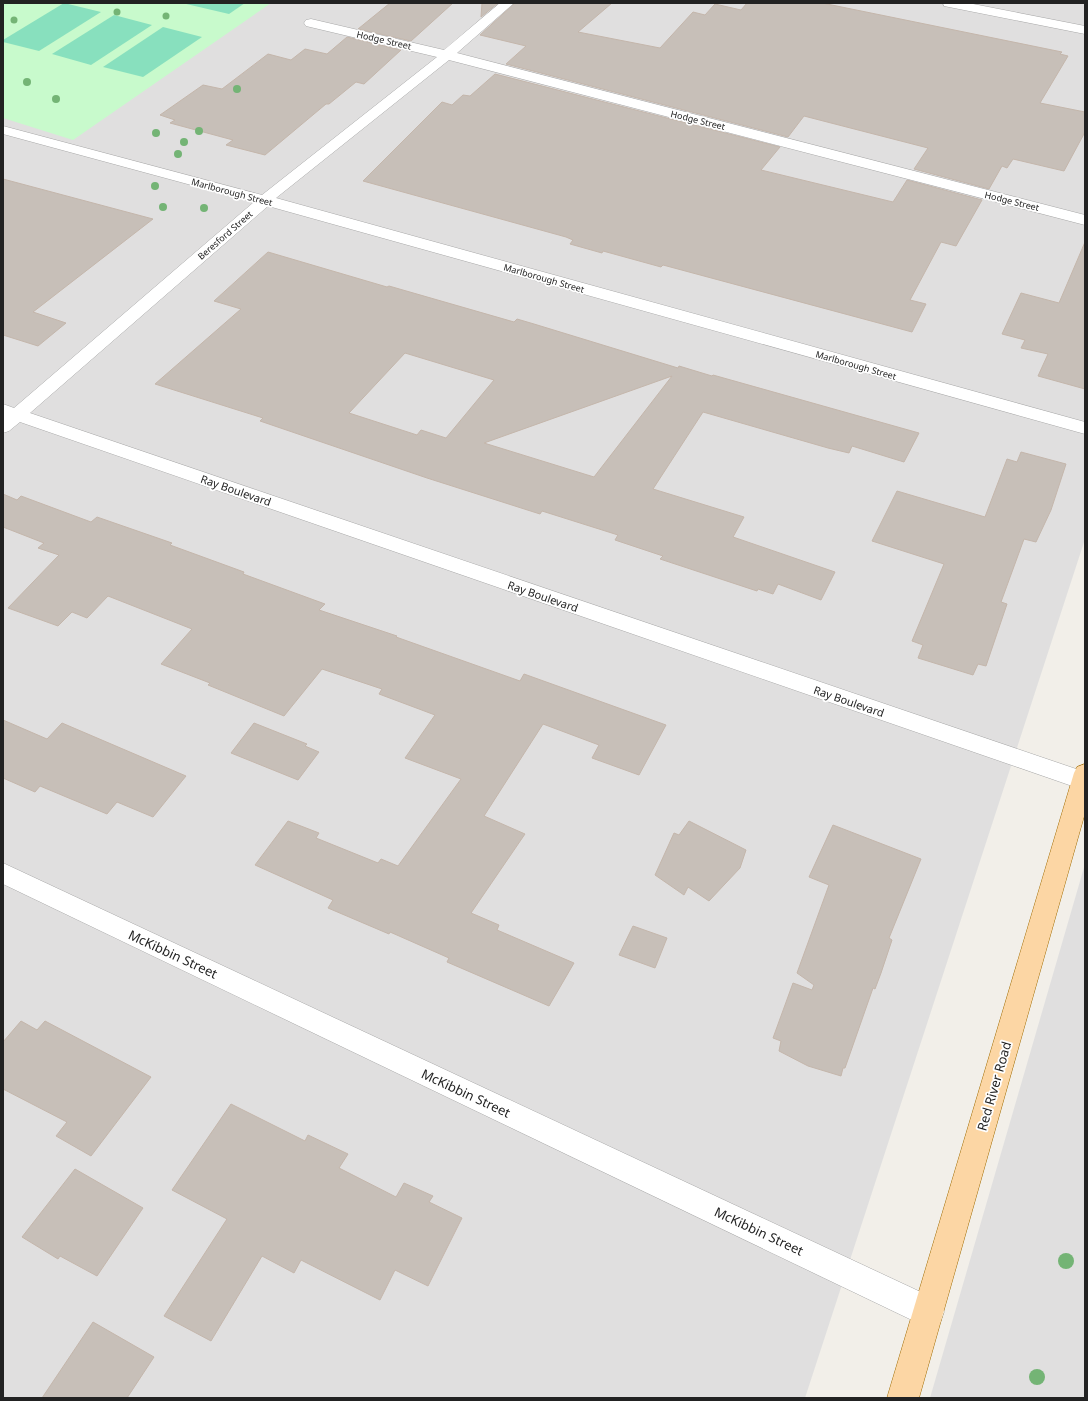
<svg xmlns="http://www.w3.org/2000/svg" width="1088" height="1401" font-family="'Noto Sans',sans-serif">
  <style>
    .residential { fill: #e0dfdf }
    .park { fill: #c8facc }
    .pitch { fill: #88e0be }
    .building { fill: #c7bfb8; stroke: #c4b6ab; fill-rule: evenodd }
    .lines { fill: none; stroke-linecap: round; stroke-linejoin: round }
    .minor-casing { stroke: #a9a9a9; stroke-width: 1 }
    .major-casing { stroke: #a06b00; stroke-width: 1 }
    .minor { fill: #fff; fill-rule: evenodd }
    .major { fill: #fcd6a4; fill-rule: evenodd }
    .tree { fill: #74b475 }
    .labels { text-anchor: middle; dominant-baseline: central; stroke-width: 3.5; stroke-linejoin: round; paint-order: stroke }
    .far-street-label { font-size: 9px; fill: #222; stroke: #fff }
    .street-label { font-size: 11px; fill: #222; stroke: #fff }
    .near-street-label { font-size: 13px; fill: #222; stroke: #fff }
  </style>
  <rect width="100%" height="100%" fill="#f2efe9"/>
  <!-- residential -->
  <g class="residential">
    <polygon points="3,3 1085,3 1085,539 805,1398 3,1398"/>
    <polygon points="1085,864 1085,1398 930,1398"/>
  </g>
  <!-- park -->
  <polygon class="park" points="3,3 271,3 73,140 3,118"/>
  <!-- pitch -->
  <g class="pitch">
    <polygon points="64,3 101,12 39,51 3,42 3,40"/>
    <polygon points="182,3 245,3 229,14"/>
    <polygon points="114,15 152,25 91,65 52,54"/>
    <polygon points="163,27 202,37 143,77 103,67"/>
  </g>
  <!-- building -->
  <g class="building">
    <polygon points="390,3 453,3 411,41 358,29"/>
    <polygon points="482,3 498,3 481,17"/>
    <polygon points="515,3 612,3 578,32 660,48 693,12 705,15 715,4 741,10 747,3 822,3 1062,52 1060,54 1068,56 1040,103 1085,112 1085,132 1064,171 1013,159 1007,168 1002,166 989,189 914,169 928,148 831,123 804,116 788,137 506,64 526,46 480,35"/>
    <polygon points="347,37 401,50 364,84 356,82 329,104 326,104 265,155 226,145 233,140 170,123 175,120 160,115 203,85 222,89 268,54 291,60 305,49 327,54"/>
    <polygon points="495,74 780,147 761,170 893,202 907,180 982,200 956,246 941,242 910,300 926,304 912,332 663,265 661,267 603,251 602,253 570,244 573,240 566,237 363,181 442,102 452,105 463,95 470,96"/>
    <polygon points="3,179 153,219 33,312 66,323 38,346 3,335"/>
    <polygon points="1085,242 1085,389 1038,376 1048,354 1021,348 1025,340 1002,334 1021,293 1059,303"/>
    <path d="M 268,252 L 387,287 L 389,286 L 514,322 L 517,319 L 534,324 L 678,368 L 679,366 L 712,376 L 713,375 L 919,433 L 904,462 L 852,446 L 849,453 L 828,448 L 703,412 L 653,489 L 744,517 L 733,537 L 835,572 L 821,600 L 778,584 L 773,594 L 758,589 L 757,591 L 660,559 L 663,556 L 615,540 L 618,535 L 542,511 L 540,514 L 427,478 L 260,421 L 263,418 L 155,384 L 241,309 L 214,301 ZM 405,353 L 494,380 L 446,438 L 421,430 L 417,435 L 349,413 ZM 672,376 L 594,477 L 484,443 Z"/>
    <polygon points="1021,452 1066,464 1051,510 1036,542 1024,539 1001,602 1007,604 986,666 978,664 973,675 918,658 923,645 912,641 944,564 872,541 897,491 985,517 1007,459 1017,462"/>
    <polygon points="3,494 17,500 21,496 91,522 97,517 172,543 170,545 244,572 243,574 325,604 319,610 397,636 396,637 520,681 524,674 666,725 639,775 592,758 599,745 543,724 484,816 525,834 471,913 499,925 497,930 574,963 549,1006 447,962 449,958 390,932 389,934 328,908 333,900 255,865 288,821 319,833 316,838 378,863 381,859 398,866 461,779 405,758 435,715 379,694 382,689 322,669 284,716 208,685 210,683 161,664 192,629 108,596 87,618 72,612 58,626 8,608 59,555 38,548 44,543 3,527"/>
    <polygon points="3,720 47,739 62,723 186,776 153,817 117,802 107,814 40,786 35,792 3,778"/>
    <polygon points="254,723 307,744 305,746 319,752 298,780 231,753"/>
    <polygon points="689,821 746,850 740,868 709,901 688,887 684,895 655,875 674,833 679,835"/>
    <polygon points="833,825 921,859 889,938 892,940 881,973 875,989 873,988 845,1068 843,1068 841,1076 808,1066 779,1051 781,1041 773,1038 793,983 812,990 814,985 797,973 829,885 809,877"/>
    <polygon points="633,926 667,938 655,968 619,955"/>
    <polygon points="21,1021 37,1030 45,1021 151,1077 91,1156 56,1136 67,1122 3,1089 3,1042"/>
    <polygon points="231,1104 305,1141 308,1135 348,1154 339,1168 396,1197 404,1183 433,1196 429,1202 462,1218 428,1286 395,1270 380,1300 301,1260 294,1273 262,1256 211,1341 164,1316 227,1219 172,1190"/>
    <polygon points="75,1169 143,1208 97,1276 60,1256 58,1259 22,1237"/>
    <polygon points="93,1322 154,1357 127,1398 42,1398"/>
  </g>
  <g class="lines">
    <defs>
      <g id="minor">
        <polygon points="500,3 514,3 457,53 1085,215 1085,225 449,60 276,198 1085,422 1085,434 268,206 30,413 1085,772 1085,789 1075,787 20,422 9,431 3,433 3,404 14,408 254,202 3,134 3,126 262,195 437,57 306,26 304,23 306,20 311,19 444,50"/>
        <polygon points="943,3 968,3 1085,26 1085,34 949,7 944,6"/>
        <polygon points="3,863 940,1301 944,1312 940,1323 929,1327 918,1323 3,884"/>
      </g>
      <polygon id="major" points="1085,764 1085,813 919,1398 887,1398 1074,773 1077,767"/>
    </defs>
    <!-- minor casing -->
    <use href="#minor" class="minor-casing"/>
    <!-- major casing -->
    <use href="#major" class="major-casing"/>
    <!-- minor -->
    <use href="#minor" class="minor"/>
    <!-- major -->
    <use href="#major" class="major"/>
  </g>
  <!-- trees -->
  <g class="tree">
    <circle cx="117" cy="12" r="3.5"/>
    <circle cx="166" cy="16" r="3.5"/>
    <circle cx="14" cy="20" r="3.5"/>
    <circle cx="27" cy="82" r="4"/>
    <circle cx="237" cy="89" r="4"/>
    <circle cx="56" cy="99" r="4"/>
    <circle cx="199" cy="131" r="4"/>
    <circle cx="156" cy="133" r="4"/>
    <circle cx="184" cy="142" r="4"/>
    <circle cx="178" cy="154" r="4"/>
    <circle cx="155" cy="186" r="4"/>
    <circle cx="163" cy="207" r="4"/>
    <circle cx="204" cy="208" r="4"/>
    <circle cx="1066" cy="1261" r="8"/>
    <circle cx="1037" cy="1377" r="8"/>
  </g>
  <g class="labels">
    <!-- far-street labels -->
    <g class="far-street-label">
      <text transform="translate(384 40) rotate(13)">Hodge Street</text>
      <text transform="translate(698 120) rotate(14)">Hodge Street</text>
      <text transform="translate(232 192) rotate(15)">Marlborough Street</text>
      <text transform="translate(1012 201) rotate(14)">Hodge Street</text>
      <text transform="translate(225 235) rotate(-41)">Beresford Street</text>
      <text transform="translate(544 278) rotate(16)">Marlborough Street</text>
      <text transform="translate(856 365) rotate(16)">Marlborough Street</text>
    </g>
    <!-- street labels -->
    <g class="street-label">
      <text transform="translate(236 490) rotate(19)">Ray Boulevard</text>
      <text transform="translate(543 596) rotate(19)">Ray Boulevard</text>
      <text transform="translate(849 701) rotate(19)">Ray Boulevard</text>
    </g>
    <!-- near-street labels -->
    <g class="near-street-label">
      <text transform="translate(173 954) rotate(25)">McKibbin Street</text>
      <text transform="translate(994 1086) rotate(-74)">Red River Road</text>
      <text transform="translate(466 1093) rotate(25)">McKibbin Street</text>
      <text transform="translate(759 1231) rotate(25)">McKibbin Street</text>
    </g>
  </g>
  <!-- border -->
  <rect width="1088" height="1401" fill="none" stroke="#222222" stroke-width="8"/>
</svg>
